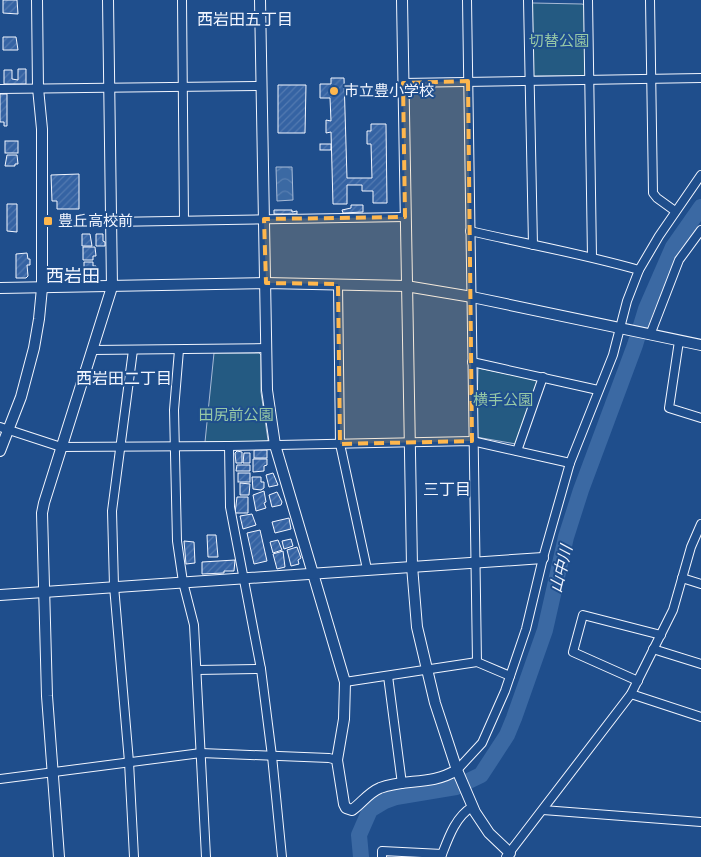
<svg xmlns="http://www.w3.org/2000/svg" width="701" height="857" font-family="'Roboto Condensed','Noto Sans JP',sans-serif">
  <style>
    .green { fill: #245a82; stroke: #a8bbd7 }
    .water { fill: url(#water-waves); stroke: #a8bbd7 }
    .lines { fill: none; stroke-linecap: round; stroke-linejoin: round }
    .river { stroke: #3b69a3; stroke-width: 16 }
    .building { fill: url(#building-hatch); stroke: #f2f6ff }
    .minor-casing { stroke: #f2f6ff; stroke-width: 10 }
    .tertiary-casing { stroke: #f2f6ff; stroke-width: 12 }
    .minor { stroke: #1f4e8c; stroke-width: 8 }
    .tertiary { stroke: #1f4e8c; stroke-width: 10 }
    .marked { fill: #ffb74d; fill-opacity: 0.2; stroke: #ffb74d; stroke-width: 4; stroke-dasharray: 10 6; stroke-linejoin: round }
    .poi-dot { fill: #ffb74d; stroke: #1f4e8c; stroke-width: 2 }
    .labels { text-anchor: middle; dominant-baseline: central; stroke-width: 4; stroke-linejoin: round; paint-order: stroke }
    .park-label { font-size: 15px; fill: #97c8a6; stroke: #1f4e8c }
    .poi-label { font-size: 15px; fill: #f2f6ff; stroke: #1f4e8c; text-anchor: start }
    .neighbourhood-label { font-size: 16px; fill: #f2f6ff; stroke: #1f4e8c }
    .water-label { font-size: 16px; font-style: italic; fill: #f2f6ff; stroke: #1f4e8c }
    .quarter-label { font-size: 18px; fill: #f2f6ff; stroke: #1f4e8c }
  </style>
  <defs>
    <pattern id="water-waves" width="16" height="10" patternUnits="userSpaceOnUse" patternTransform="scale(1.25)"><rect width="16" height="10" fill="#3b69a3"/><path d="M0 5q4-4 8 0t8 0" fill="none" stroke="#587fb1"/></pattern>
    <pattern id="building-hatch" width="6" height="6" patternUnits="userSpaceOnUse" patternTransform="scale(1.25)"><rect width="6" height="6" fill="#3563a3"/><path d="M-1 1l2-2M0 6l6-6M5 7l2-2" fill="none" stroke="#537ab1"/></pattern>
  </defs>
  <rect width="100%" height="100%" fill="#1f4e8c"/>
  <!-- green -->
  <g class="green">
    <polygon points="533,3 582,4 585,5 587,76 533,76 531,4"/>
    <polygon points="214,353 259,353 261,355 261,392 268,440 267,442 205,442"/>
    <polygon points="478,368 538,380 516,444 476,437"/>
  </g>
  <!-- water -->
  <polygon class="water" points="276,167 292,167 293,200 277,201"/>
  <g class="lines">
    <!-- river -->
    <polyline class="river" points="361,857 359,835 370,810 385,801 396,797 456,787 481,775 507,735 514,718 545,630 566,537 581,490 635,345 646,309 673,247 701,207"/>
  </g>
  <!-- building -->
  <g class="building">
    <polygon points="3,0 17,0 18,14 3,13"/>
    <polygon points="3,37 16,37 18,50 3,50"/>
    <polygon points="18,69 26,69 26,84 4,84 4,70 12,70 12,79 18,80"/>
    <polygon points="331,78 344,78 347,178 372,178 371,144 367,144 367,131 371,131 371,124 386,124 387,203 373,203 373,191 362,191 362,185 347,185 347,204 333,204 331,132 326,133 326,120 331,121 330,98 320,98 320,84 331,84"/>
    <polygon points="278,85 306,85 305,133 278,133"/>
    <polygon points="0,94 7,94 7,126 4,126 4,122 0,122"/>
    <rect x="5" y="141" width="13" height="12"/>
    <rect x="320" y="144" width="11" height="6"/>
    <polygon points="7,155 17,155 18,164 15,164 15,166 5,166"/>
    <polygon points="79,174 79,209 57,209 57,201 52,201 51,175"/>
    <polygon points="7,204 17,204 17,232 7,231"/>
    <polygon points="351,205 363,205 363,212 343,213 342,210 351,208"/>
    <polygon points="274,210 292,210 292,212 297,211 297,214 274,214"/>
    <polygon points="82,234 90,234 92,246 82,246"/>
    <polygon points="96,234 103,234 103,241 105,242 105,246 96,246"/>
    <polygon points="83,247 95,247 96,256 93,256 93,260 83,260"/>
    <polygon points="27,253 28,259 30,259 30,265 27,265 28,276 26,278 16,278 16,254"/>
    <polygon points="84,262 93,262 93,266 96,266 96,278 84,278"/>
    <rect x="254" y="450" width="13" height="8"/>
    <polygon points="237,451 242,452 242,463 236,463 235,453"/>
    <polygon points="244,453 250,453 250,463 243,463"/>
    <polygon points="253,459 267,459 267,465 264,466 264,471 253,472"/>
    <polygon points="237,465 250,465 250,471 236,471"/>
    <rect x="238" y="473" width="12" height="9"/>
    <polygon points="273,473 278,485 269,487 266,475"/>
    <polygon points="252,477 261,477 261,482 264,482 264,488 261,490 253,489"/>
    <polygon points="240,483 250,484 249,495 240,495"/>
    <polygon points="264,491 266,502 264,503 266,508 256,511 253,495"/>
    <polygon points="277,492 282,502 281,505 272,507 269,495"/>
    <polygon points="237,497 248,497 248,513 235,513"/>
    <polygon points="252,514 256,525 243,529 240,516"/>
    <polygon points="289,518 291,529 275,533 272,522"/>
    <polygon points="260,530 267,561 254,564 247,533"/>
    <polygon points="207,535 216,535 218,557 208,557"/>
    <polygon points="291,539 293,546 284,549 282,541"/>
    <polygon points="278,540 282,550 273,553 270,542"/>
    <polygon points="184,541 194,542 195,563 186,564"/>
    <polygon points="297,547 301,558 298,560 299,564 291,566 287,550"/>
    <polygon points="283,551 285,567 277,569 273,554"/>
    <polygon points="235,560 234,571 224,571 224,573 202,574 202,562"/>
  </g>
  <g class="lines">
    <defs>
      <g id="minor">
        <polyline points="182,0 184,220"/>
        <polyline points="467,0 477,662"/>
        <polyline points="528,0 533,245"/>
        <polyline points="588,0 592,257"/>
        <polyline points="650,0 653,193 657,198 675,211"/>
        <polyline points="403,83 701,78"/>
        <polyline points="0,89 261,86"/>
        <polyline points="111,222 405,217"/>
        <path d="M 470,231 C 527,244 583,254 639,270"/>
        <polyline points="338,284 340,444 367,569"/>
        <polyline points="650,335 679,260 701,230"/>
        <polyline points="679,341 669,408 701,418"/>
        <polyline points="92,350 267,348"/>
        <polyline points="133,350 112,511 114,586 129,762 134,857"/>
        <polyline points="179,350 174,410 177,541 183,582 194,625 206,857"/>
        <polyline points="472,362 598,390"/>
        <polyline points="0,427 61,447 229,446 472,441 570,463"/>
        <polyline points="229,446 230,507 261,669 272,756 282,857"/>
        <polyline points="517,451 543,377"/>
        <polyline points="682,578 701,584"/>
        <polyline points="653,649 701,664"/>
        <polyline points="197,670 261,669"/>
        <polyline points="388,676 402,784"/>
        <polyline points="638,681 573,652 583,615 661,635"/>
        <polyline points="345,682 477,662 510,676"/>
        <polyline points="631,694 701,717"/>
        <polyline points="457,770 482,743 505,691 526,629 543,558 570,463 613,355 627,301 639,270 659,236 701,175"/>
        <polyline points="0,779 201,753 329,758 337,760"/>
        <polyline points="543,810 701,822"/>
        <polyline points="382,857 382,851 442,854"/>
        <path d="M 441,857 C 448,839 455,817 472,807"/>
        <polyline points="506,857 631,694 673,610 691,547 701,524"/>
      </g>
      <g id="tertiary">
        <path d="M 260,0 L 267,390 L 275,445 L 345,682 L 344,719 L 337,760 L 344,804 L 346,808 L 352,810 C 362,803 368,793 380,788 C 406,778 430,786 457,770"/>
        <polyline points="402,0 412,566 417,627 435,703 457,770 475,812 489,833 510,853"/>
        <polyline points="0,288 266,283 406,286 472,297 701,345"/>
        <polyline points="0,451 21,397 34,348 39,319 42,288 42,129 38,88 37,0"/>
        <polyline points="0,595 543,558"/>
        <polyline points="59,857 47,696 42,513 44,503 112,287 108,0"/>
      </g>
    </defs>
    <!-- minor casing -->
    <use href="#minor" class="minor-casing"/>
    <!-- tertiary casing -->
    <use href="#tertiary" class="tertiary-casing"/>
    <!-- minor -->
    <use href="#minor" class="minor"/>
    <!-- tertiary -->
    <use href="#tertiary" class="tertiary"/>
  </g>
  <!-- marked area -->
  <path class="marked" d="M 468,81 L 472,441 L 340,444 L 338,284 L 266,283 L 264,219 L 405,217 L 403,83 Z"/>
  <!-- markers -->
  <g class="poi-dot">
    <circle cx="334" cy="91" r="5"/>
    <rect x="43" y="216" width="10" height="10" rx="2.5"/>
  </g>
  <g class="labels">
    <!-- park labels -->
    <g class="park-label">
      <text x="559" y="41">切替公園</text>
      <text x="503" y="400">横手公園</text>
      <text x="236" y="415">田尻前公園</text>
    </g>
    <!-- poi labels -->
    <g class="poi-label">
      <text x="344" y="91">市立豊小学校</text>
      <text x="58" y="221">豊丘高校前</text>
    </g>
    <!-- neighbourhood labels -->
    <g class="neighbourhood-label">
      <text x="245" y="19">西岩田五丁目</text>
      <text x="124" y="378">西岩田二丁目</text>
      <text x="447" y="489">三丁目</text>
    </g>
    <!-- water labels -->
    <g class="water-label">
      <text transform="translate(561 569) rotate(-76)">山中川</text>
    </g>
    <!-- quarter labels -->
    <g class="quarter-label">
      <text x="73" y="275">西岩田</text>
    </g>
  </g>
</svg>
